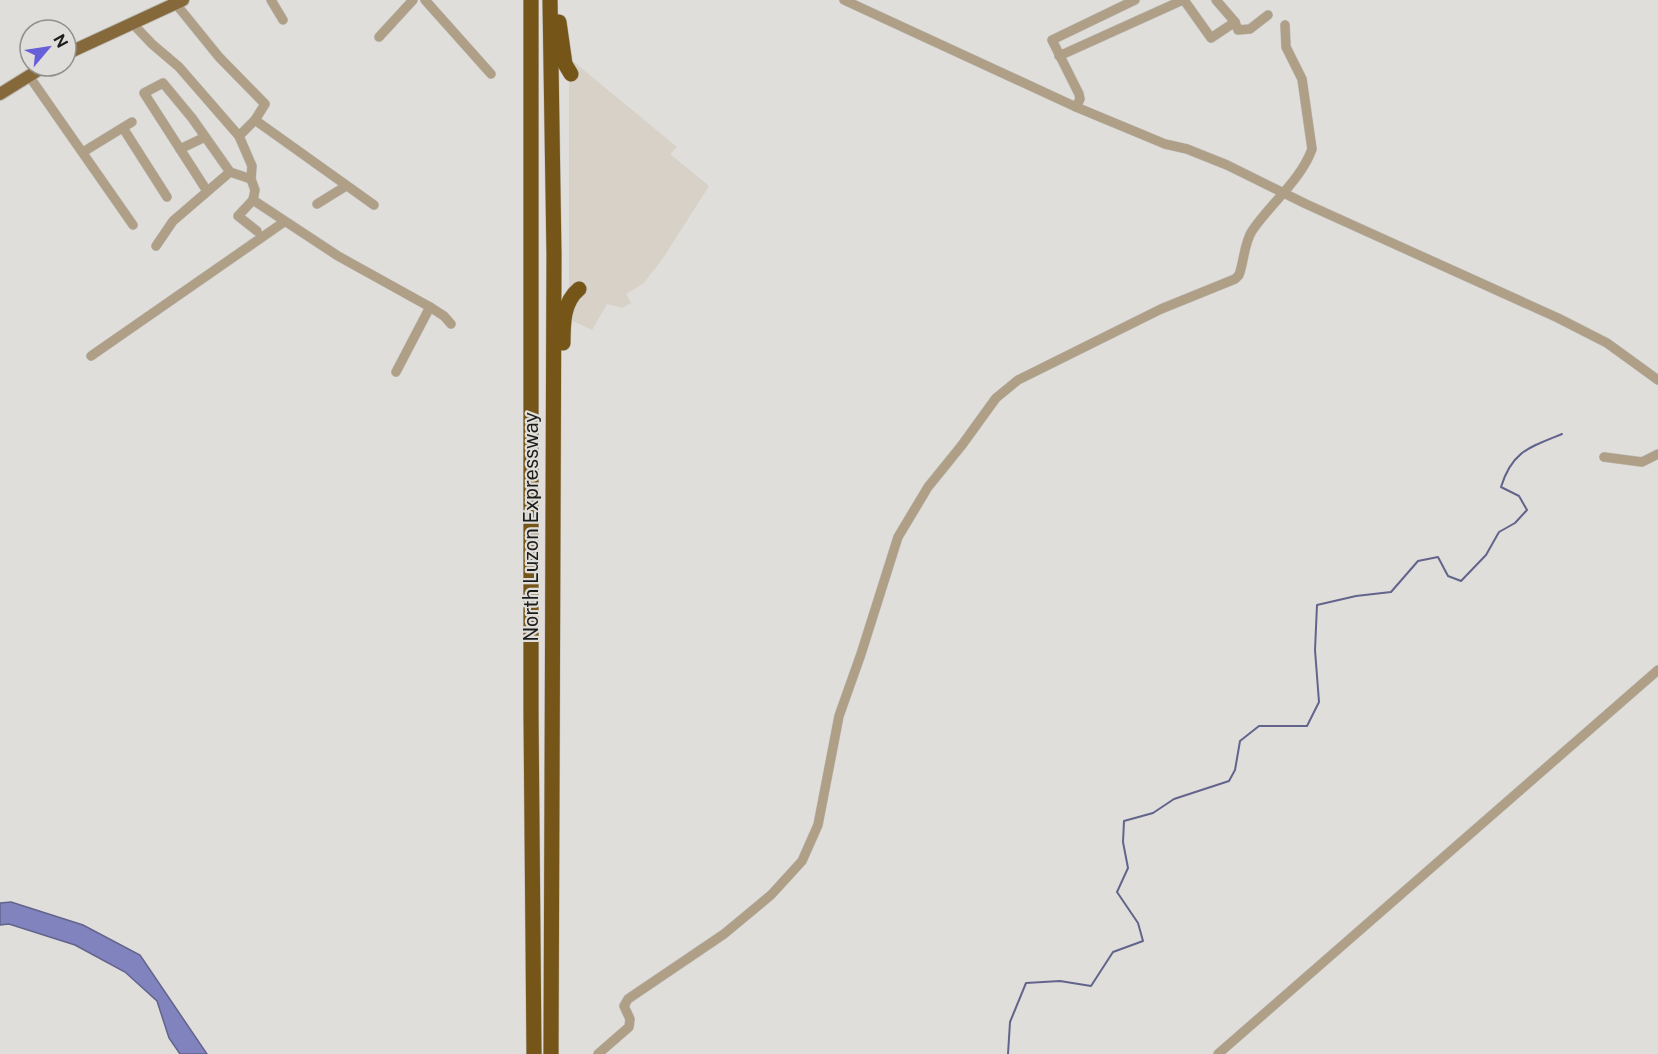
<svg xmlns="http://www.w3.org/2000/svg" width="1658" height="1054" font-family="'Public Sans',sans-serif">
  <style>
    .built { fill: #d7d1c7 }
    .water { fill: #8083bd; stroke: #62648c; stroke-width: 1.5 }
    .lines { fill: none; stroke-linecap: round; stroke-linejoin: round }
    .stream { stroke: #62648c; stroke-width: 2 }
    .minor-casing { stroke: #bdbbb7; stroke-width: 10 }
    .major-casing { stroke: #bdbbb7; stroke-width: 14 }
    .highway-casing { stroke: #bdbbb7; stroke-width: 16 }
    .minor { stroke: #ae9f86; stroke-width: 9 }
    .major { stroke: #85693a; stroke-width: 12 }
    .highway { stroke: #765519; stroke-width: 15 }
    .labels { text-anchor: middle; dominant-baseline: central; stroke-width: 4.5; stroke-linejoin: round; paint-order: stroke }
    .street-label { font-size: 20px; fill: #1c1c1a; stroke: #e0deda }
  </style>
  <rect width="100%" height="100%" fill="#e0deda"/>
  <!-- built -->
  <polygon class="built" points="569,58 677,147 670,154 709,186 663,258 644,283 626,294 631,303 622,308 607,304 592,330 569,319"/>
  <!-- water -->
  <polygon class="water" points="11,902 83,925 140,955 207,1054 180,1054 169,1038 157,1001 125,972 75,945 9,924 0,925 0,903"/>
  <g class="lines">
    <!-- stream -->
    <path class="stream" d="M 1008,1054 L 1010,1022 L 1026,983 L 1060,981 L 1091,986 L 1113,952 L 1143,941 L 1138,923 L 1117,892 L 1128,868 L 1123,842 L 1124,821 L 1153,813 L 1174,799 L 1229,781 L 1235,770 L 1240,741 L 1259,726 L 1307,726 L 1319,702 L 1315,650 L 1317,605 L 1356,596 L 1391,592 L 1418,561 L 1438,557 L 1448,576 L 1461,581 L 1486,555 L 1499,532 L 1515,523 L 1527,510 L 1519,496 L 1501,487 C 1512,451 1530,447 1562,434"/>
    <defs>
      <g id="minor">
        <polyline points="271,0 283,20"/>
        <polyline points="425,0 491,74"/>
        <polyline points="844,0 1076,107 1165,144 1187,149 1227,165 1306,204 1558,318 1607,343 1658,380"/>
        <polyline points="1184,0 1211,38 1235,22"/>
        <polyline points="1216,0 1235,22 1238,30 1250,29 1268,15"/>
        <polyline points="176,4 219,57 265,104 255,120 239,136"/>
        <polyline points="133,24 152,44 179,67 239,136 252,166 251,179 255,190 253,200 238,216 257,231"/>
        <polyline points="379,37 413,0"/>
        <polyline points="1059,56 1183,0"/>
        <polyline points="29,76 133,225"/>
        <polyline points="1076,107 1080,99 1079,94 1052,40 1135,0"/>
        <polyline points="255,120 374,205"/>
        <polyline points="123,128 167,197"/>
        <polyline points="180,149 205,137"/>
        <polyline points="83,152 132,122"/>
        <polyline points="207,191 144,93 163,83 192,118 230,172 251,179"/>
        <polyline points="253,200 338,256 430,307 444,316 451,324"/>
        <polyline points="317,204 346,186"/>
        <polyline points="156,246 173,221 230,172"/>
        <polyline points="91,356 284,222"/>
        <polyline points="396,372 430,307"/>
        <polyline points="1604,457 1642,462 1658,454"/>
        <path d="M 598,1054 L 629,1027 L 630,1019 L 624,1006 L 628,999 L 724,934 L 771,895 L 802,861 L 818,825 L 839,716 L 861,654 L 898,537 L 928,487 L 962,445 L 996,398 L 1018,380 L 1161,309 L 1235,279 L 1239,275 C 1244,262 1244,243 1252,231 C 1270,204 1301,180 1312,149 L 1302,79 L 1286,47 L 1285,25"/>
        <polyline points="1218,1054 1658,670"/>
      </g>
      <g id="major">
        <polyline points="66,54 183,0"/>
        <polyline points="0,94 45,66"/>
      </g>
      <g id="highway">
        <polyline points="531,0 531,713 534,1054"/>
        <polyline points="550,0 554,255 551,1054"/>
        <polyline points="559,22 565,64 571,74"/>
        <path d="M 563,343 C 563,324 563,302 579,289"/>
      </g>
    </defs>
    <!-- minor casing -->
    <use href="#minor" class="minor-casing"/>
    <!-- major casing -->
    <use href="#major" class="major-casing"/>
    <!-- highway casing -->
    <use href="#highway" class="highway-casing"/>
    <!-- minor -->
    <use href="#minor" class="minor"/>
    <!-- major -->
    <use href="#major" class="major"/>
    <!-- highway -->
    <use href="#highway" class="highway"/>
  </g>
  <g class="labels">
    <!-- street labels -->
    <g class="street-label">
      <text transform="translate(531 527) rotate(-90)">North Luzon Expressway</text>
    </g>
  </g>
  <!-- north arrow -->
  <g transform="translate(48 48) rotate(61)"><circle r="28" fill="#e0deda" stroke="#92908d" stroke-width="1.5"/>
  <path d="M0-4.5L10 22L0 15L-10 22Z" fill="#665fd8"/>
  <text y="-9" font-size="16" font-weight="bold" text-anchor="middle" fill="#1c1c1a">N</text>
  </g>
</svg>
